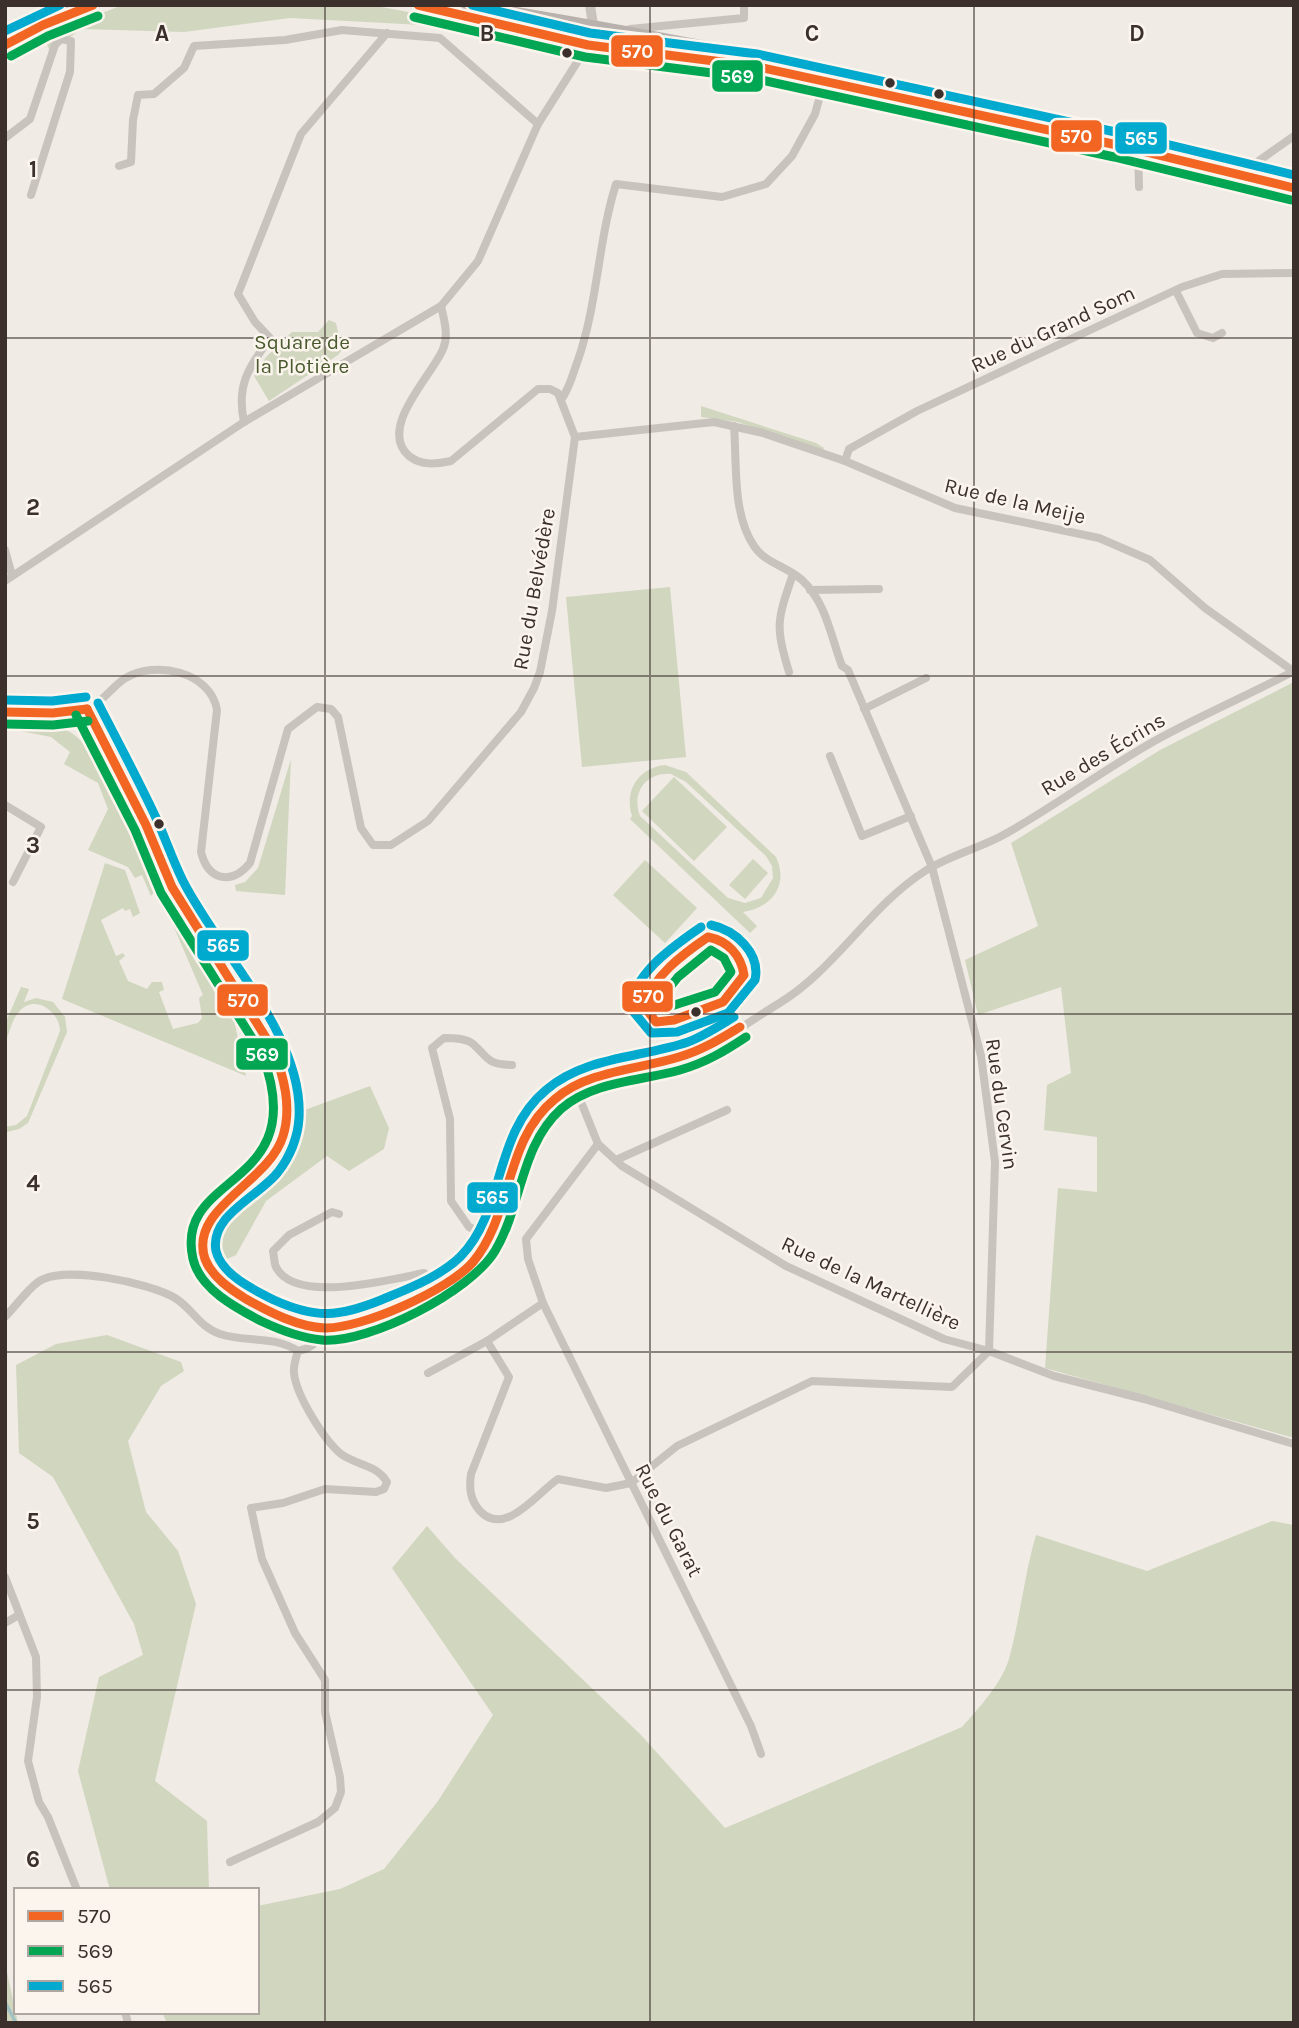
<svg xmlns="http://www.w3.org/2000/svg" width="1299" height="2028" font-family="Karla,sans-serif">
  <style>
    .green { fill: #d1d6bf; fill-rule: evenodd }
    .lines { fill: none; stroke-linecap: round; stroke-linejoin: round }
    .stream { stroke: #a1c2c1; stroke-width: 3.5 }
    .minor { stroke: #c9c3be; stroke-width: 8 }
    .tertiary { stroke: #c9c3be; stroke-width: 10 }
    .primary { stroke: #b8b1ad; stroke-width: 12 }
    .bus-1-casing { stroke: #fbf5ee; stroke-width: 14 }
    .bus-2-casing { stroke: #fbf5ee; stroke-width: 14 }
    .bus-3-casing { stroke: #fbf5ee; stroke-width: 14 }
    .bus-1 { stroke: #f26522; stroke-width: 9 }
    .bus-2 { stroke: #00a651; stroke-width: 9 }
    .bus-3 { stroke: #00a9ce; stroke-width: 9 }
    .grid { fill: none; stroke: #3b302b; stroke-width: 2; stroke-opacity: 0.55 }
    .bus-dot { fill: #3b302b; stroke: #fbf5ee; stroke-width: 2.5 }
    .labels { text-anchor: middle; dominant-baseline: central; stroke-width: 5; stroke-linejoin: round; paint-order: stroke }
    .street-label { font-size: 21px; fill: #3b302b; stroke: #fbf5ee }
    .park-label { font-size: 21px; fill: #4a5a2e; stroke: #fbf5ee }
    .grid-label { font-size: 23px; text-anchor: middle; font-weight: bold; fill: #3b302b; stroke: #fbf5ee; stroke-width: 5; stroke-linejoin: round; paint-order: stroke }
    .line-badge { stroke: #fbf5ee; stroke-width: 2.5 }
    .badge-label { font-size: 19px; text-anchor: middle; font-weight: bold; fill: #fff }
  </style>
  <rect width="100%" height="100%" fill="#f0ebe5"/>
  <!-- green -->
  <g class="green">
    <polygon points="122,5 371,5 461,22 460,27 290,18 184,32 81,29 50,52 44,37"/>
    <polygon points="329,320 336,323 342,350 338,355 269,401 254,376 266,357 292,332 318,332"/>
    <polygon points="701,406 816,443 824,448 822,452 738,422 701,417"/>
    <polygon points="670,587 686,757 582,767 566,597"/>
    <polygon points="1294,682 1294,1438 1045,1368 1058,1188 1097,1192 1097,1137 1044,1130 1047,1085 1071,1073 1061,987 978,1015 965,960 1038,926 1011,843 1160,750"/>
    <path d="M 31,722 C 46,723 60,725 73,734 C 106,757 140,846 160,885 L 151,896 L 142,875 L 135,878 L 128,867 L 88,850 L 108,809 L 98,783 L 64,764 L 70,752 L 51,737 L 5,728 L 5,725 Z"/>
    <polygon points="291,759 285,895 236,891 235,885 245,882 258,868"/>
    <path d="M 665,765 L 686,772 L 776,857 C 789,885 772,908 743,912 L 757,926 L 750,933 L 630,819 L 632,816 C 624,791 638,768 665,765 ZM 671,774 L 686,782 L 766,856 L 772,866 L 773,878 L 761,898 L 745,903 L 728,898 L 640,816 C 631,793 646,772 671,774 Z"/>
    <polygon points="674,777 727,827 694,861 642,811"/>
    <polygon points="753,859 768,873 745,899 729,885"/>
    <polygon points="645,860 697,908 665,943 613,895"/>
    <polygon points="105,863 125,870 140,913 133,917 130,909 125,911 123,908 101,920 116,956 123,953 125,956 119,961 128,981 147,989 152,982 162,982 164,990 159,992 173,1029 198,1023 202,1018 199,998 203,995 170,918 168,900 234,1020 246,1076 62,999"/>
    <path d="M 21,987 L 29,989 L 24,1002 L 36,998 L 53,1002 L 65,1017 L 67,1032 L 28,1123 L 19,1129 L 7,1132 L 5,1127 L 16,1125 L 27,1116 L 60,1031 C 60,1012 34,992 18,1013 C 12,1020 9,1034 5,1043 L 5,1024 Z"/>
    <polygon points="370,1086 389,1128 384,1149 349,1171 327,1156 266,1201 236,1255 227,1259 218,1246 222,1225 289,1157 302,1111"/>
    <polygon points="107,1335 181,1362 184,1371 161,1386 128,1441 146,1512 178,1551 196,1604 155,1781 207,1821 209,1890 110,1890 78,1771 99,1677 143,1655 134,1624 53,1477 19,1453 16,1365 56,1344"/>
    <path d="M 1272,1521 L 1294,1525 L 1294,2023 L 167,2023 L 162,2012 L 257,2012 L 257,1906 L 340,1889 L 384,1869 L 438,1801 L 493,1715 L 392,1568 L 427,1526 L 455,1558 L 640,1734 L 725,1828 L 962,1727 C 978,1709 1002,1683 1009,1659 C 1020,1619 1024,1576 1036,1535 L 1147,1571 Z"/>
    <polygon points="5,1963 18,2023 5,2023"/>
  </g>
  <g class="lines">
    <!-- stream -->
    <polyline class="stream" points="5,2002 16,2023"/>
    <!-- minor -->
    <g class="minor">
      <polyline points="608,48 620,32 630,29 744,18 744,5"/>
      <polyline points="5,138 30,119 55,45 61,39 71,41 70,72 31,195"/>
      <polyline points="1138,148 1139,187"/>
      <polyline points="119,166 131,162 133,120 138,95 154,94 184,68 194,46 285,40 342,30 440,38 538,124"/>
      <polyline points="1250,167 1294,136"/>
      <polyline points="1176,291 1197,333 1213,338 1222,333"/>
      <path d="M 561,400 C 570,388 573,373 578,360 C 598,302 598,241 616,184 L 722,197 L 766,184 L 792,156 L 815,114 L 825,78"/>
      <path d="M 244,422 C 236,384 249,368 270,338 L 255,322 L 238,294 L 301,134 L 387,33"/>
      <polyline points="575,437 714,422 763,433 845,461 955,508 1099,538 1150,560 1205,608 1293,671"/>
      <polyline points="845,461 849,449 917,411 1182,287 1222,274 1294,273"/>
      <polyline points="5,550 12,575"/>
      <polyline points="5,581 244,422 441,306 478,261 538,124 588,45"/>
      <polyline points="810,590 879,589"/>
      <path d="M 789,672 C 775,625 777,621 793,574"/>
      <path d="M 87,709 C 106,748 130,785 146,825 C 155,847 163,869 174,889 C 193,924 215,958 236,992 C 254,1022 281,1052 287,1088 C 291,1113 284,1145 268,1164 C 246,1194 181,1218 208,1266 C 224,1293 298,1330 329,1328 C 353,1326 410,1303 433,1291 C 521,1248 487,1145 558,1096 C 597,1070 648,1069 691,1054 C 721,1043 750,1021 778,1004 C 835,970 870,906 925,871 C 950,855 981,848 1007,833 C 1056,805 1102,771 1151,743 C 1197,717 1247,696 1294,671"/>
      <polyline points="864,709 926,678"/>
      <path d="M 5,712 C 30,711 62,719 86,710 C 102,703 111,688 124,679 C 155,659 211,672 217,710 L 201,852 C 208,880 231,886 250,863 L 288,729 L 317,707 L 331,709 L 338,717 L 361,828 L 373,845 L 391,845 L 428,821 L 521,712 L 534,688 L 540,672 L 552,611 L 575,437 L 558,393 L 550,389 L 538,389 L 451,461 C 436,464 422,466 409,456 C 377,428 432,376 443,349 C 449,336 444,319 441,306"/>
      <polyline points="830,756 862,836 911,816"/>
      <polyline points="5,805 41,827 13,882"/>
      <polyline points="575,1087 598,1144 622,1166 786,1266 944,1339 989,1351 1054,1376 1144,1399 1294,1444"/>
      <polyline points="598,1144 526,1239 528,1259 543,1303 751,1726 761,1754"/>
      <polyline points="616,1160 727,1110"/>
      <path d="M 339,1214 L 332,1212 L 289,1235 L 273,1251 C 274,1255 274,1263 276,1267 C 295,1305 391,1279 424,1273 L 434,1280 L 440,1288"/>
      <path d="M 489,1236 L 469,1227 L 451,1201 L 450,1119 L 432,1048 L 444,1038 C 453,1038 466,1038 473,1044 C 490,1059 486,1064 512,1065"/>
      <path d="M 5,1317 C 16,1306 26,1291 38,1282 C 63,1264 150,1283 175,1298 C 192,1308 199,1327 220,1334 C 247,1343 274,1335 298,1351 C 313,1348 318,1341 325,1328"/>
      <path d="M 487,1341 L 509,1377 L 471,1474 C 469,1488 470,1500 480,1511 C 505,1538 538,1492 558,1479 L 606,1488 L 631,1483 L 677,1446 L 812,1381 L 952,1387 L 989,1351 L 995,1162 L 981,1056 L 932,867 L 848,670 L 842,666 C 831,637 826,602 802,580 C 787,566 766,564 754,546 C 732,514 737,463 734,426"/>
      <polyline points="428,1373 487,1341 543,1303"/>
      <polyline points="5,1577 36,1657 37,1697 28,1761 39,1802 48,1817 77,1890"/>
      <polyline points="5,1623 19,1615"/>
      <path d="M 230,1862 L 318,1822 L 335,1808 L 341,1792 L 340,1777 L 325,1712 L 325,1680 L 295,1633 L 262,1559 L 251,1508 L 283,1503 L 325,1489 L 376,1492 L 384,1489 L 387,1482 C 376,1464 358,1466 341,1454 C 324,1440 296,1395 294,1373 C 293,1366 296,1358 298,1351"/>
      <polyline points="125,2012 128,2023"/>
    </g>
    <!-- tertiary -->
    <polyline class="tertiary" points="590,5 593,25"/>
    <!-- primary -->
    <g class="primary">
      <polyline points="417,5 588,45 754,66 1117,145 1294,188"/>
      <path d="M 467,5 C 745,49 1021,110 1294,177"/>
      <polyline points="5,31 63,5"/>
      <polyline points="5,45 43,25 94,5"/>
    </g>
    <defs>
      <g id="bus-1">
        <polyline points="418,5 588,45 754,66 1117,145 1294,188"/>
        <polyline points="5,45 43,25 93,5"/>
        <path d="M 87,709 L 146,825 L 172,887 L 273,1049 C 284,1077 292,1107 283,1136 C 269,1183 188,1208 205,1259 C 212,1277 230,1289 246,1299 C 269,1312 298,1327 325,1328 C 361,1329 449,1290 473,1262 C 513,1214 504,1140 555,1099 C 589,1070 637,1070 679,1057 C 701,1051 720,1039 740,1027"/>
        <polyline points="5,712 53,713 87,709"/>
        <path d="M 708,937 C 728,941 741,955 744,975 L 723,1002 L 674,1020 L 656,1022 L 644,1006 C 653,976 683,954 708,937 Z"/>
      </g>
      <g id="bus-2">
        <polyline points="414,17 585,57 752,78 1114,157 1291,200"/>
        <polyline points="11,56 48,36 98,16"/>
        <path d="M 76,715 L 135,830 L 161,893 L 262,1054 C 314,1190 173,1171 193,1259 C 200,1289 236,1308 261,1321 C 280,1330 301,1338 322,1340 C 369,1344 471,1291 495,1251 C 522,1206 520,1146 561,1109 C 593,1081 641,1081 680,1070 C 705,1063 725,1051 746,1037"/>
        <polyline points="5,724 53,725 88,721"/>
        <polygon points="711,950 724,958 731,972 715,992 662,1009 658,1002 678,977"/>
      </g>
      <g id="bus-3">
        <polyline points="472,5 590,33 757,54 1120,133 1294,175"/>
        <polyline points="5,31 60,5"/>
        <polyline points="5,700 52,701 86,697"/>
        <path d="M 98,703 C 118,742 139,781 157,820 C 166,840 173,861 183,881 C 219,952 304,1036 299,1118 C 298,1137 290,1157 278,1172 C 260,1196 209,1215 216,1251 C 222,1275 254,1290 274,1300 C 316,1319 339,1317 381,1300 C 407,1289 440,1277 461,1256 C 505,1211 493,1134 546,1090 C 586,1056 641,1058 688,1042 C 704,1036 719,1026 734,1017"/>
        <path d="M 701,927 C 677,944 629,975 632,1010 L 651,1033 L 677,1032 L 728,1013 L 755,980 C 761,953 735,930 711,925"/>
      </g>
    </defs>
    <!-- bus-1 casing -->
    <use href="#bus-1" class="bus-1-casing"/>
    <!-- bus-2 casing -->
    <use href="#bus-2" class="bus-2-casing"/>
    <!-- bus-3 casing -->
    <use href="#bus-3" class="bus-3-casing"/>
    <!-- bus-1 -->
    <use href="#bus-1" class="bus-1"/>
    <!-- bus-2 -->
    <use href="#bus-2" class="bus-2"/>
    <!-- bus-3 -->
    <use href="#bus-3" class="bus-3"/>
  </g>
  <!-- grid -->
  <path class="grid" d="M 325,5 L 325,2023M 650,5 L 650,2023M 974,5 L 974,2023M 5,338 L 1294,338M 5,676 L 1294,676M 5,1014 L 1294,1014M 5,1352 L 1294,1352M 5,1690 L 1294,1690"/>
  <!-- markers -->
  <g class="bus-dot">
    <circle cx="567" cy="53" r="6"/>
    <circle cx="890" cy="83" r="6"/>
    <circle cx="939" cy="94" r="6"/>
    <circle cx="159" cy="824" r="6"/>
    <circle cx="696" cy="1012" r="6"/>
  </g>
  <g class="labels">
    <!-- street labels -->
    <g class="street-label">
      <text transform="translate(1053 329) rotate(-25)">Rue du Grand Som</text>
      <text transform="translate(1015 501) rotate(13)">Rue de la Meije</text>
      <text transform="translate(534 589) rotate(-80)">Rue du Belvédère</text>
      <text transform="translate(1103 754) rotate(-31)">Rue des Écrins</text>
      <text transform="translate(1002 1104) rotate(82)">Rue du Cervin</text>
      <text transform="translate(871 1283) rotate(25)">Rue de la Martellière</text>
      <text transform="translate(669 1520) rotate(63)">Rue du Garat</text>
    </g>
    <!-- park labels -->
    <g class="park-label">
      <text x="302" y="342">Square de<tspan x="302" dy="24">la Plotière</tspan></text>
    </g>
  </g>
  <g class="grid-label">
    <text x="162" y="41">A</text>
    <text x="487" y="41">B</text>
    <text x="812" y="41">C</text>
    <text x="1137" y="41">D</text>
    <text x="33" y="177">1</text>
    <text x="33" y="515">2</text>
    <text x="33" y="853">3</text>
    <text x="33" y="1191">4</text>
    <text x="33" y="1529">5</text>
    <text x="33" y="1867">6</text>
  </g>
  <g class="line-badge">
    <rect x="610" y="34" width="54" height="34" rx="7" fill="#f26522"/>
    <rect x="711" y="59" width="53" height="34" rx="7" fill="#00a651"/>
    <rect x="1050" y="119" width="53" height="34" rx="7" fill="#f26522"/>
    <rect x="1114" y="121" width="54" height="34" rx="7" fill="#00a9ce"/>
    <rect x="196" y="929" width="54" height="33" rx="7" fill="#00a9ce"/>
    <rect x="621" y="980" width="53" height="33" rx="7" fill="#f26522"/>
    <rect x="216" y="983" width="53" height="34" rx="7" fill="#f26522"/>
    <rect x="235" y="1037" width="54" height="34" rx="7" fill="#00a651"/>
    <rect x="466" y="1181" width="53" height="33" rx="7" fill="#00a9ce"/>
  </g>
  <g class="badge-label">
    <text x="637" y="58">570</text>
    <text x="737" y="83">569</text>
    <text x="1076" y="143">570</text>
    <text x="1141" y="145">565</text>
    <text x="223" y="952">565</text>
    <text x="648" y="1003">570</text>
    <text x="243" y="1007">570</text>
    <text x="262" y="1061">569</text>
    <text x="492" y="1204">565</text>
  </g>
  <!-- border -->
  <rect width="1299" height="2028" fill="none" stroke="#3b302b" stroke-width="14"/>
  <!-- legend -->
  <rect x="14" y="1888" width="245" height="126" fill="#fbf5ee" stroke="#aea6a0" stroke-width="2"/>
  <rect x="28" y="1911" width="35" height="10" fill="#f26522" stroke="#aea6a0" stroke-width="2"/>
  <text x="77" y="1923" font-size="21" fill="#3b302b">570</text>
  <rect x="28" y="1946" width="35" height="10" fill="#00a651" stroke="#aea6a0" stroke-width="2"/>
  <text x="77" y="1958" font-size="21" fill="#3b302b">569</text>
  <rect x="28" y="1981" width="35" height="10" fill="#00a9ce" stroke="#aea6a0" stroke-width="2"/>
  <text x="77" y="1993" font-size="21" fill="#3b302b">565</text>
</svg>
